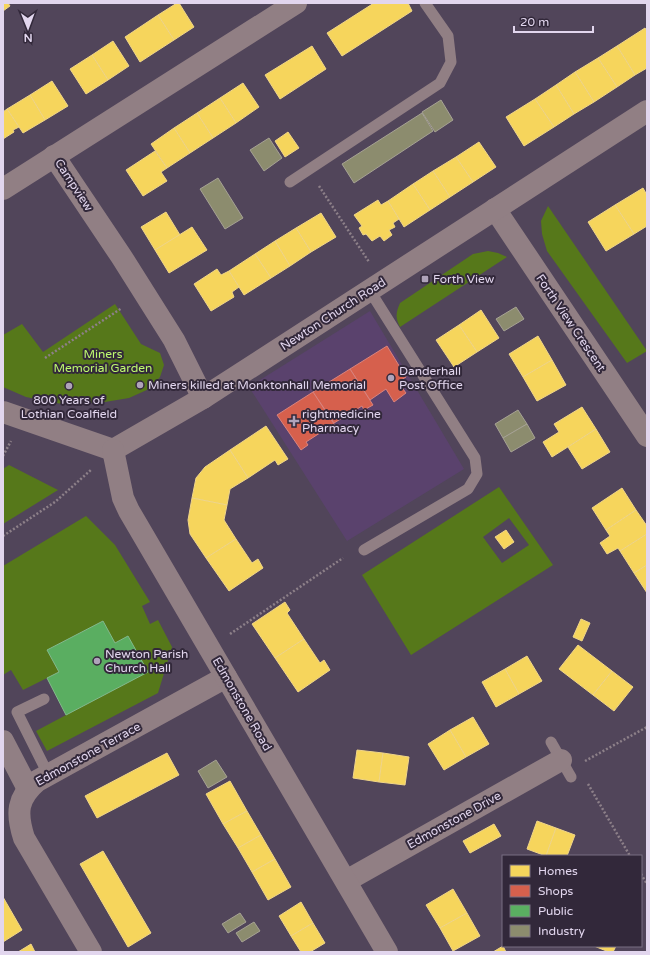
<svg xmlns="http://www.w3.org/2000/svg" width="650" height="955" font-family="'Varela Round',sans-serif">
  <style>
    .built { fill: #5a426d }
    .green { fill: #56781a; fill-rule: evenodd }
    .homes { fill: #f6d55c; stroke: #f0d588 }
    .shops { fill: #d6604d; stroke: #da837d }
    .public { fill: #5aae61; stroke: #83ba8b }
    .industry { fill: #8c8c6e; stroke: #a6a294 }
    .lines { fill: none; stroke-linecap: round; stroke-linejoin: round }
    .path { stroke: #8d8089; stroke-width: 2.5; stroke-dasharray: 2 2; stroke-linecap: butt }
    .service { stroke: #917f84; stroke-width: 11 }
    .minor { stroke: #917f84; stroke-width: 22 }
    .tertiary { stroke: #917f84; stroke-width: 22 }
    .poi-dot { fill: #afa3ba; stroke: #32283a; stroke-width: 1.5 }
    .labels { text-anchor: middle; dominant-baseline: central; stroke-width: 4; stroke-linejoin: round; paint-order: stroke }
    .street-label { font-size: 12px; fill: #e2d6ee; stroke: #32283a }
    .poi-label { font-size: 12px; fill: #e2d6ee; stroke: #32283a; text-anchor: start }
    .park-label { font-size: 12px; fill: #befa6f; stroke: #32283a }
  </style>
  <rect width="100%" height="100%" fill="#51455a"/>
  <!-- built -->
  <polygon class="built" points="370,311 464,469 347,541 249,387"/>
  <!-- green -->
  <g class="green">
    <polygon points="548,206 647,351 627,363 547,251 542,234 541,221"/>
    <path d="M 488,251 L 498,253 L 507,257 L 400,327 C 395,318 396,312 400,303 L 473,254 Z"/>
    <polygon points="115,304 141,344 160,353 164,365 160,377 149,389 129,398 105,402 62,404 26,397 3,387 3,335 22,324 43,352"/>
    <polygon points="9,465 58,490 3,524 3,469"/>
    <path d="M 499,487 L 553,565 L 411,655 L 362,575 ZM 509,518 L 529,545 L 502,563 L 483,537 Z"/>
    <polygon points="86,516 115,545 150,602 142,606 150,624 158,620 172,647 158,693 47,751 36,731 147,672 128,636 115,643 103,621 47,650 59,672 23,690 11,670 3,675 3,566"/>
  </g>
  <!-- homes -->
  <g class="homes">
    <polygon points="3,3 8,3 10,6 3,11"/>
    <polygon points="177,3 179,3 194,27 174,40 158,15"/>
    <polygon points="374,3 408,3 412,11 342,56 327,33"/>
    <polygon points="158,15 174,40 140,62 125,37"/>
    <polygon points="645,28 647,31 647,68 635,75 617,46"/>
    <polygon points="113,41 129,66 108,80 92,55"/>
    <polygon points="312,46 326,69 280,99 265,75"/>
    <polygon points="617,46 635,75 617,87 598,58"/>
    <polygon points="92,55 108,80 86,94 70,69"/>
    <polygon points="598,58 617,87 594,102 575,72"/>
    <polygon points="575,72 594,102 574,114 556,85"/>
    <polygon points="52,81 68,106 45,120 30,95"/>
    <polygon points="243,83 259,107 236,123 220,98"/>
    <polygon points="556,85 574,114 554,127 535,99"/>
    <polygon points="30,95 45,120 23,133 7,109"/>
    <polygon points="220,98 236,123 213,138 197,113"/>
    <polygon points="535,99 554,127 524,146 506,117"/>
    <polygon points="7,109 19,127 13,130 14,132 3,139 3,112"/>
    <polygon points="197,113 213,138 190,153 174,128"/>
    <polygon points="174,128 190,153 167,168 151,144"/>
    <polygon points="288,132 299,148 285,157 275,141"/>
    <polygon points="479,142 496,167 473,182 456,157"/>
    <polygon points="155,151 167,168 161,172 167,181 143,196 126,170"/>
    <polygon points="456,157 473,182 450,197 433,171"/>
    <polygon points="433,171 450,197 430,210 413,184"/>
    <polygon points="413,184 430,210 404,227 388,201"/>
    <polygon points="643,188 647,195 647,226 634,234 615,205"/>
    <polygon points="378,200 381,205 388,201 399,219 393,223 395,227 389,230 392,235 384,241 380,236 372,241 366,234 363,235 359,228 362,226 354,215"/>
    <polygon points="615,205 634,234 606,251 588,222"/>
    <polygon points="166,212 180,235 155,250 141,227"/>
    <polygon points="321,213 336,237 311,252 296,228"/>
    <polygon points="192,227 207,250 169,273 155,250"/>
    <polygon points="296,228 311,252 290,266 275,241"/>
    <polygon points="275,241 290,266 271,278 255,254"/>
    <polygon points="255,254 271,278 244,295 229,271"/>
    <polygon points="217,269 221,275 229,271 239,287 232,292 234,297 211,311 194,284"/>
    <polygon points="481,310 499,338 477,352 459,325"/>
    <polygon points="459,325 477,352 454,367 436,340"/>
    <polygon points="538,336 552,360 523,377 509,354"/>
    <polygon points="552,360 566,385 537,401 523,377"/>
    <polygon points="582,407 596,429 552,457 543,442 559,432 554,424"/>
    <polygon points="266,426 288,459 278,465 275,460 248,478 230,450"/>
    <polygon points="596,429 610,452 582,469 568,447"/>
    <polygon points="230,450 248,478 230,489 227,505 192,498 196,478 205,467"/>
    <polygon points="622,488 636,510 606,530 592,508"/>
    <polygon points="192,498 227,505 224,520 236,539 206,558 190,534 188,520"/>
    <polygon points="636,510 647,526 647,534 620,551 618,548 607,554 600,543 610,536 606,530"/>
    <polygon points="506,530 514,542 504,549 495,537"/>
    <polygon points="647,534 647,565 634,573 620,551"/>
    <polygon points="236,539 252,563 258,559 263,568 229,591 206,558"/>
    <polygon points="647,565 647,593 634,573"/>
    <polygon points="285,602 290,610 287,613 304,639 275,658 252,624"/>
    <polygon points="581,619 590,623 582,641 573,637"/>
    <polygon points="304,639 320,663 324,660 330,670 298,692 275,658"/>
    <polygon points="578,645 612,671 593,695 559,669"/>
    <polygon points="527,656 542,681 519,694 505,669"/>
    <polygon points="505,669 519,694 496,707 482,682"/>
    <polygon points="612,671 633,687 614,711 593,695"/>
    <polygon points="473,717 489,744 466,757 450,730"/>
    <polygon points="450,730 466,757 444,770 428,744"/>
    <polygon points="357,750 383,753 379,782 353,778"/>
    <polygon points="167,753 179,775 97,818 85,796"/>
    <polygon points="383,753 409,757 405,785 379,782"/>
    <polygon points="230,781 247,811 223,824 206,794"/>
    <polygon points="247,811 261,835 238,848 223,824"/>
    <polygon points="537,821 556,828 546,856 527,849"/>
    <polygon points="494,824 501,836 470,853 463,841"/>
    <polygon points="556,828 575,835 567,856 546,856"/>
    <polygon points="261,835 275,859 252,872 238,848"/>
    <polygon points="103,851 151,933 128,947 80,864"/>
    <polygon points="275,859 291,887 268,900 252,872"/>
    <polygon points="453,889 467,913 440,928 426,905"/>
    <polygon points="3,897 22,930 3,942"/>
    <polygon points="301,902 313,923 291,936 279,916"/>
    <polygon points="467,913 480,936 453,951 440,928"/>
    <polygon points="313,923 325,943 310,952 301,952 291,936"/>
    <polygon points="31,944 35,952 18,952"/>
    <polygon points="503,946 506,952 493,952"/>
    <polygon points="594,946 616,946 613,952 609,952"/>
  </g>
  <!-- shops -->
  <g class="shops">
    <polygon points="387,346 406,377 398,382 406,393 394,402 386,389 370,400 350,369"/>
    <polygon points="350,369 373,405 364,410 362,406 334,423 313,392"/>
    <polygon points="313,392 336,427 328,432 326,429 306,442 308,445 301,450 277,415"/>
  </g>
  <!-- public -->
  <polygon class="public" points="103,621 115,643 128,636 148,672 66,715 47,678 59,672 47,650"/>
  <!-- industry -->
  <g class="industry">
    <polygon points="441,100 453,120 435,132 422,112"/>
    <polygon points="422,113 433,131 354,183 342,164"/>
    <polygon points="269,138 282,158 264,171 250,150"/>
    <polygon points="218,178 243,218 225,229 200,189"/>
    <polygon points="516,307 524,319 504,331 496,319"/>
    <polygon points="518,410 527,424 503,438 495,424"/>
    <polygon points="527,424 535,438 511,452 503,438"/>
    <polygon points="216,760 227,777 208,788 198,771"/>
    <polygon points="240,913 246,922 228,933 222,924"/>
    <polygon points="254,922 260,931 242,942 236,933"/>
  </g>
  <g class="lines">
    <!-- path -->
    <g class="path">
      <polyline points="319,186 369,262"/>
      <polyline points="45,358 122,308"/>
      <polyline points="3,456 11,441"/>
      <polyline points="3,536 55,502 92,469"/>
      <polyline points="230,634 343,558"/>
      <polyline points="585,761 647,727"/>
      <polyline points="588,784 630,856"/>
      <polyline points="641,874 647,884"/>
    </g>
    <!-- service -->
    <g class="service">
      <polyline points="290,182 440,83 451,62 448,36 425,3"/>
      <polyline points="364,550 468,489 477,474 475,458 370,291"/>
      <polyline points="44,699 17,712 48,774"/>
      <polyline points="551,742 571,777"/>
    </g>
    <!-- minor -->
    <g class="minor">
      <polyline points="54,156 121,256 174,340 203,398"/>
      <polyline points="3,189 296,3"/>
      <polyline points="495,209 647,436"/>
      <polyline points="3,741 28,789"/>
      <polyline points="346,881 561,760"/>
      <path d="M 91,952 L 24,838 C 16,813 17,798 37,781 L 226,677"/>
    </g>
    <!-- tertiary -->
    <g class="tertiary">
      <polyline points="3,412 113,450 203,398 647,111"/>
      <polyline points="113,450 123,498 129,511 387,952"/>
    </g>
  </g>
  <!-- markers -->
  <g class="poi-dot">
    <rect x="421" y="275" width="8" height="8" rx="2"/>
    <circle cx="391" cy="378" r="4"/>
    <circle cx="140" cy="385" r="4"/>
    <circle cx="69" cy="386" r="4"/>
    <path d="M292 415h4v4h4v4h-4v4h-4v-4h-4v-4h4z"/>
    <circle cx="97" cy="661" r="4"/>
  </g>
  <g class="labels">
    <!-- street labels -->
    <g class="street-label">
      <text transform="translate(74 185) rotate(57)">Campview</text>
      <text transform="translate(333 314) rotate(-33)">Newton Church Road</text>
      <text transform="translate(571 323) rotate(56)">Forth View Crescent</text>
      <text transform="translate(242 704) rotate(60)">Edmonstone Road</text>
      <text transform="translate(88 754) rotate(-29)">Edmonstone Terrace</text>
      <text transform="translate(454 820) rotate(-29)">Edmonstone Drive</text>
    </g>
    <!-- poi labels -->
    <g class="poi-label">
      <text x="433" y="279">Forth View</text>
      <text x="399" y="371">Danderhall<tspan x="399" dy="14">Post Office</tspan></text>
      <text x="148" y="385">Miners killed at Monktonhall Memorial</text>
      <text x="69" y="400" text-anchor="middle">800 Years of<tspan x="69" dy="14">Lothian Coalfield</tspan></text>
      <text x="302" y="414">rightmedicine<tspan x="302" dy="14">Pharmacy</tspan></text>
      <text x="105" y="654">Newton Parish<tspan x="105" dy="14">Church Hall</tspan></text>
    </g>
    <!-- park labels -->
    <g class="park-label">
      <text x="103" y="354">Miners<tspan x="103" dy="14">Memorial Garden</tspan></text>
    </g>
  </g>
  <!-- border -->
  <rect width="650" height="955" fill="none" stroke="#e2d6ee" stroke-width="8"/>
  <!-- legend -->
  <rect x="502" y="855" width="140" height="92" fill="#32283a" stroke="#786e82"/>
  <rect x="510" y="865" width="20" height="12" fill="#f6d55c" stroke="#786e82"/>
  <text x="538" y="875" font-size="12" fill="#e2d6ee">Homes</text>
  <rect x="510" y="885" width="20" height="12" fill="#d6604d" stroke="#786e82"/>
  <text x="538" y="895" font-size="12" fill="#e2d6ee">Shops</text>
  <rect x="510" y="905" width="20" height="12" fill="#5aae61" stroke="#786e82"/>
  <text x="538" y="915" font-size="12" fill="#e2d6ee">Public</text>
  <rect x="510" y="925" width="20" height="12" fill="#8c8c6e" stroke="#786e82"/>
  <text x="538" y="935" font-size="12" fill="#e2d6ee">Industry</text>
  <!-- north arrow -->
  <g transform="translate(28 28) rotate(179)" stroke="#32283a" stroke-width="3" paint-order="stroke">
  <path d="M0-3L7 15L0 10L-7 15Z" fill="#e2d6ee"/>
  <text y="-6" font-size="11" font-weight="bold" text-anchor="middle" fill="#e2d6ee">N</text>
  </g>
  <!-- scale -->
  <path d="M514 26v6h79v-6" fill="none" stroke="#e2d6ee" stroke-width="2"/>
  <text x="520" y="26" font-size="12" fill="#e2d6ee" stroke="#32283a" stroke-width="3" paint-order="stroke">20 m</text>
</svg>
